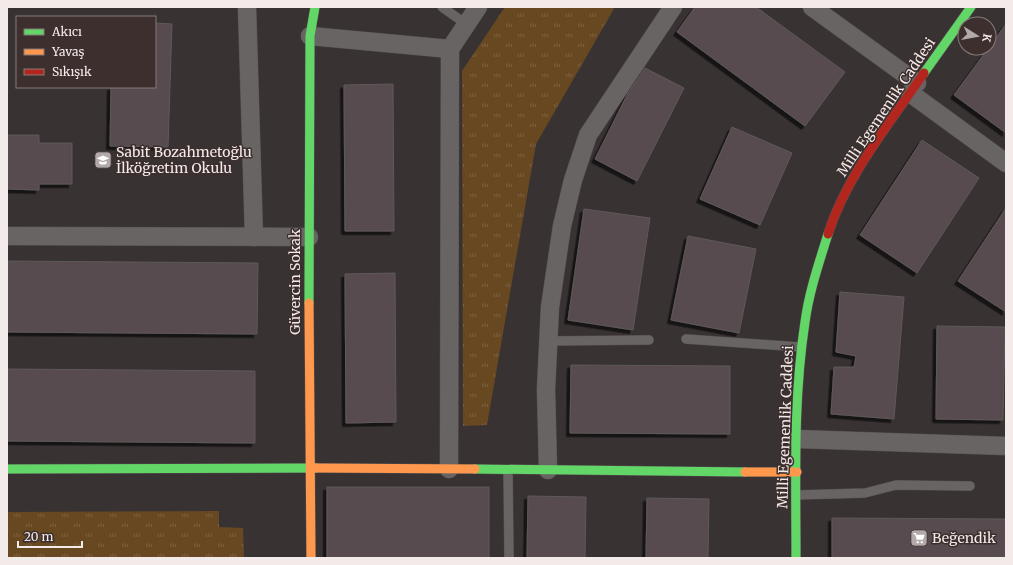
<svg xmlns="http://www.w3.org/2000/svg" width="1013" height="565" font-family="Merriweather,serif">
  <style>
    .grass { fill: url(#grass-tufts) }
    .building { fill: #594b4f; stroke: #5e595a; filter: url(#shadow) }
    .lines { fill: none; stroke-linecap: round; stroke-linejoin: round }
    .lane-casing { stroke: #565050; stroke-width: 10 }
    .street-casing { stroke: #565050; stroke-width: 19 }
    .fast-casing { stroke: #565050; stroke-width: 10 }
    .slow-casing { stroke: #565050; stroke-width: 10 }
    .jam-casing { stroke: #565050; stroke-width: 10 }
    .lane { stroke: #696464; stroke-width: 9 }
    .street { stroke: #696464; stroke-width: 18 }
    .fast { stroke: #63d668; stroke-width: 9 }
    .slow { stroke: #ff974d; stroke-width: 9 }
    .jam { stroke: #b3261e; stroke-width: 9 }
    .labels { text-anchor: middle; dominant-baseline: central; stroke-width: 3; stroke-linejoin: round; paint-order: stroke }
    .street-label { font-size: 14px; fill: #f3eaea; stroke: #3c2f2e }
    .poi-label { font-size: 14px; fill: #f3eaea; stroke: #3c2f2e; text-anchor: start }
  </style>
  <defs>
    <pattern id="grass-tufts" width="24" height="20" patternUnits="userSpaceOnUse"><rect width="24" height="20" fill="#674821"/><path d="M3 7l-1-3M5 7V3M7 7l1-3M15 17l-1-3M17 17v-4M19 17l1-3" fill="none" stroke="#7d6341"/></pattern>
    <filter id="shadow"><feDropShadow dx="-3.5" dy="3.5" stdDeviation="0" flood-color="#0009"/></filter>
  </defs>
  <rect width="100%" height="100%" fill="#383232"/>
  <!-- grass -->
  <g class="grass">
    <polygon points="505,7 615,7 536,144 487,425 463,426 462,71"/>
    <polygon points="219,511 219,527 243,528 244,558 7,558 7,512"/>
  </g>
  <!-- building -->
  <g class="building">
    <polygon points="695,7 756,7 845,72 805,126 677,32"/>
    <polygon points="155,23 172,24 168,147 110,146 111,87 155,87"/>
    <polygon points="1006,24 1006,133 954,95"/>
    <polygon points="645,68 684,88 637,181 595,159 628,93"/>
    <polygon points="393,84 394,231 345,231 344,85"/>
    <polygon points="732,127 792,153 760,225 700,199"/>
    <polygon points="7,135 39,135 39,143 72,143 72,184 39,184 39,190 7,189"/>
    <polygon points="922,140 979,178 917,273 860,235"/>
    <polygon points="1006,208 1006,312 958,281"/>
    <polygon points="584,209 650,218 633,330 568,320"/>
    <polygon points="688,236 756,249 739,333 671,320"/>
    <polygon points="7,261 258,263 257,334 7,332"/>
    <polygon points="395,273 396,422 346,423 345,274"/>
    <polygon points="840,292 904,297 894,419 831,414 834,367 854,367 856,356 836,352"/>
    <polygon points="937,326 1005,327 1003,420 936,419"/>
    <polygon points="571,365 730,366 730,434 570,433"/>
    <polygon points="7,369 255,371 255,443 7,441"/>
    <rect x="327" y="487" width="162" height="71"/>
    <polygon points="528,496 586,497 585,558 527,558"/>
    <polygon points="647,498 709,499 708,558 646,558"/>
    <polygon points="832,518 1006,519 1006,558 832,558"/>
  </g>
  <g class="lines">
    <defs>
      <g id="lane">
        <polyline points="442,7 466,24"/>
        <polyline points="686,339 800,347"/>
        <polyline points="547,341 649,340"/>
        <polyline points="508,470 509,558"/>
        <polyline points="796,495 865,493 896,485 970,486"/>
      </g>
      <g id="street">
        <polyline points="247,7 254,237"/>
        <polyline points="812,7 917,83"/>
        <polyline points="310,36 450,49"/>
        <polyline points="910,93 1006,163"/>
        <polyline points="7,236 309,237"/>
        <polyline points="797,439 1006,446"/>
        <polyline points="449,469 450,49 478,7"/>
        <polyline points="548,470 546,389 550,307 562,226 573,180 588,135 673,7"/>
      </g>
      <g id="fast">
        <polyline points="924,73 971,7"/>
        <polyline points="309,303 310,36 315,7"/>
        <polyline points="7,469 316,468"/>
        <polyline points="475,469 745,472"/>
        <path d="M 796,558 C 796,479 793,400 805,322 C 809,292 819,263 828,234"/>
      </g>
      <g id="slow">
        <polyline points="309,303 311,558"/>
        <polyline points="316,468 475,469"/>
        <polyline points="745,472 797,472"/>
      </g>
      <path id="jam" d="M 828,234 C 847,175 889,124 924,73"/>
    </defs>
    <!-- lane casing -->
    <use href="#lane" class="lane-casing"/>
    <!-- street casing -->
    <use href="#street" class="street-casing"/>
    <!-- fast casing -->
    <use href="#fast" class="fast-casing"/>
    <!-- slow casing -->
    <use href="#slow" class="slow-casing"/>
    <!-- jam casing -->
    <use href="#jam" class="jam-casing"/>
    <!-- lane -->
    <use href="#lane" class="lane"/>
    <!-- street -->
    <use href="#street" class="street"/>
    <!-- fast -->
    <use href="#fast" class="fast"/>
    <!-- slow -->
    <use href="#slow" class="slow"/>
    <!-- jam -->
    <use href="#jam" class="jam"/>
  </g>
  <!-- icons -->
  <defs>
    <symbol id="school-square" viewBox="-11 -11 22 22"><rect x="-9" y="-9" width="18" height="18" rx="4" fill="#b2aaaa" stroke="#3c2f2e"/><path d="M0-5L7-2L0 1L-7-2ZM-4 1L0 2.5L4 1V4Q0 6-4 4Z" fill="#fff"/></symbol>
    <symbol id="supermarket-square" viewBox="-11 -11 22 22"><rect x="-9" y="-9" width="18" height="18" rx="4" fill="#b2aaaa" stroke="#3c2f2e"/><path d="M-6-5.5h2.5l.6 2H6L4.5 2H-2.5L-4.4-4H-6ZM-1.5 3.2a1.3 1.3 0 1 0 .1 0ZM3 3.2a1.3 1.3 0 1 0 .1 0Z" fill="#fff"/></symbol>
  </defs>
  <g fill-rule="evenodd">
    <use href="#school-square" x="93" y="150" width="20" height="20"/>
    <use href="#supermarket-square" x="909" y="528" width="20" height="20"/>
  </g>
  <g class="labels">
    <!-- street labels -->
    <g class="street-label">
      <text transform="translate(886 107) rotate(-56)">Milli Egemenlik Caddesi</text>
      <text transform="translate(295 282) rotate(-90)">Güvercin Sokak</text>
      <text transform="translate(785 427) rotate(-88)">Milli Egemenlik Caddesi</text>
    </g>
    <!-- poi labels -->
    <g class="poi-label">
      <text x="116" y="152">Sabit Bozahmetoğlu<tspan x="116" dy="16">İlköğretim Okulu</tspan></text>
      <text x="932" y="538">Beğendik</text>
    </g>
  </g>
  <!-- border -->
  <rect width="1013" height="565" fill="none" stroke="#f3eaea" stroke-width="16"/>
  <!-- legend -->
  <rect x="16" y="16" width="140" height="72" fill="#3c2f2e" stroke="#857a79"/>
  <rect x="24" y="29" width="20" height="6" fill="#63d668" stroke="#857a79"/>
  <text x="52" y="36" font-size="12" fill="#f3eaea">Akıcı</text>
  <rect x="24" y="49" width="20" height="6" fill="#ff974d" stroke="#857a79"/>
  <text x="52" y="56" font-size="12" fill="#f3eaea">Yavaş</text>
  <rect x="24" y="69" width="20" height="6" fill="#b3261e" stroke="#857a79"/>
  <text x="52" y="76" font-size="12" fill="#f3eaea">Sıkışık</text>
  <!-- north arrow -->
  <g transform="translate(977 36) rotate(101)"><circle r="19" fill="#3c2f2e" stroke="#857a79"/>
  <path d="M0-3L7 15L0 10L-7 15Z" fill="#b2aaaa"/>
  <text y="-6" font-size="11" font-weight="bold" text-anchor="middle" fill="#f3eaea">K</text>
  </g>
  <!-- scale -->
  <path d="M18 541v6h64v-6" fill="none" stroke="#f3eaea" stroke-width="2"/>
  <text x="24" y="541" font-size="12" fill="#f3eaea" stroke="#3c2f2e" stroke-width="3" paint-order="stroke">20 m</text>
</svg>
